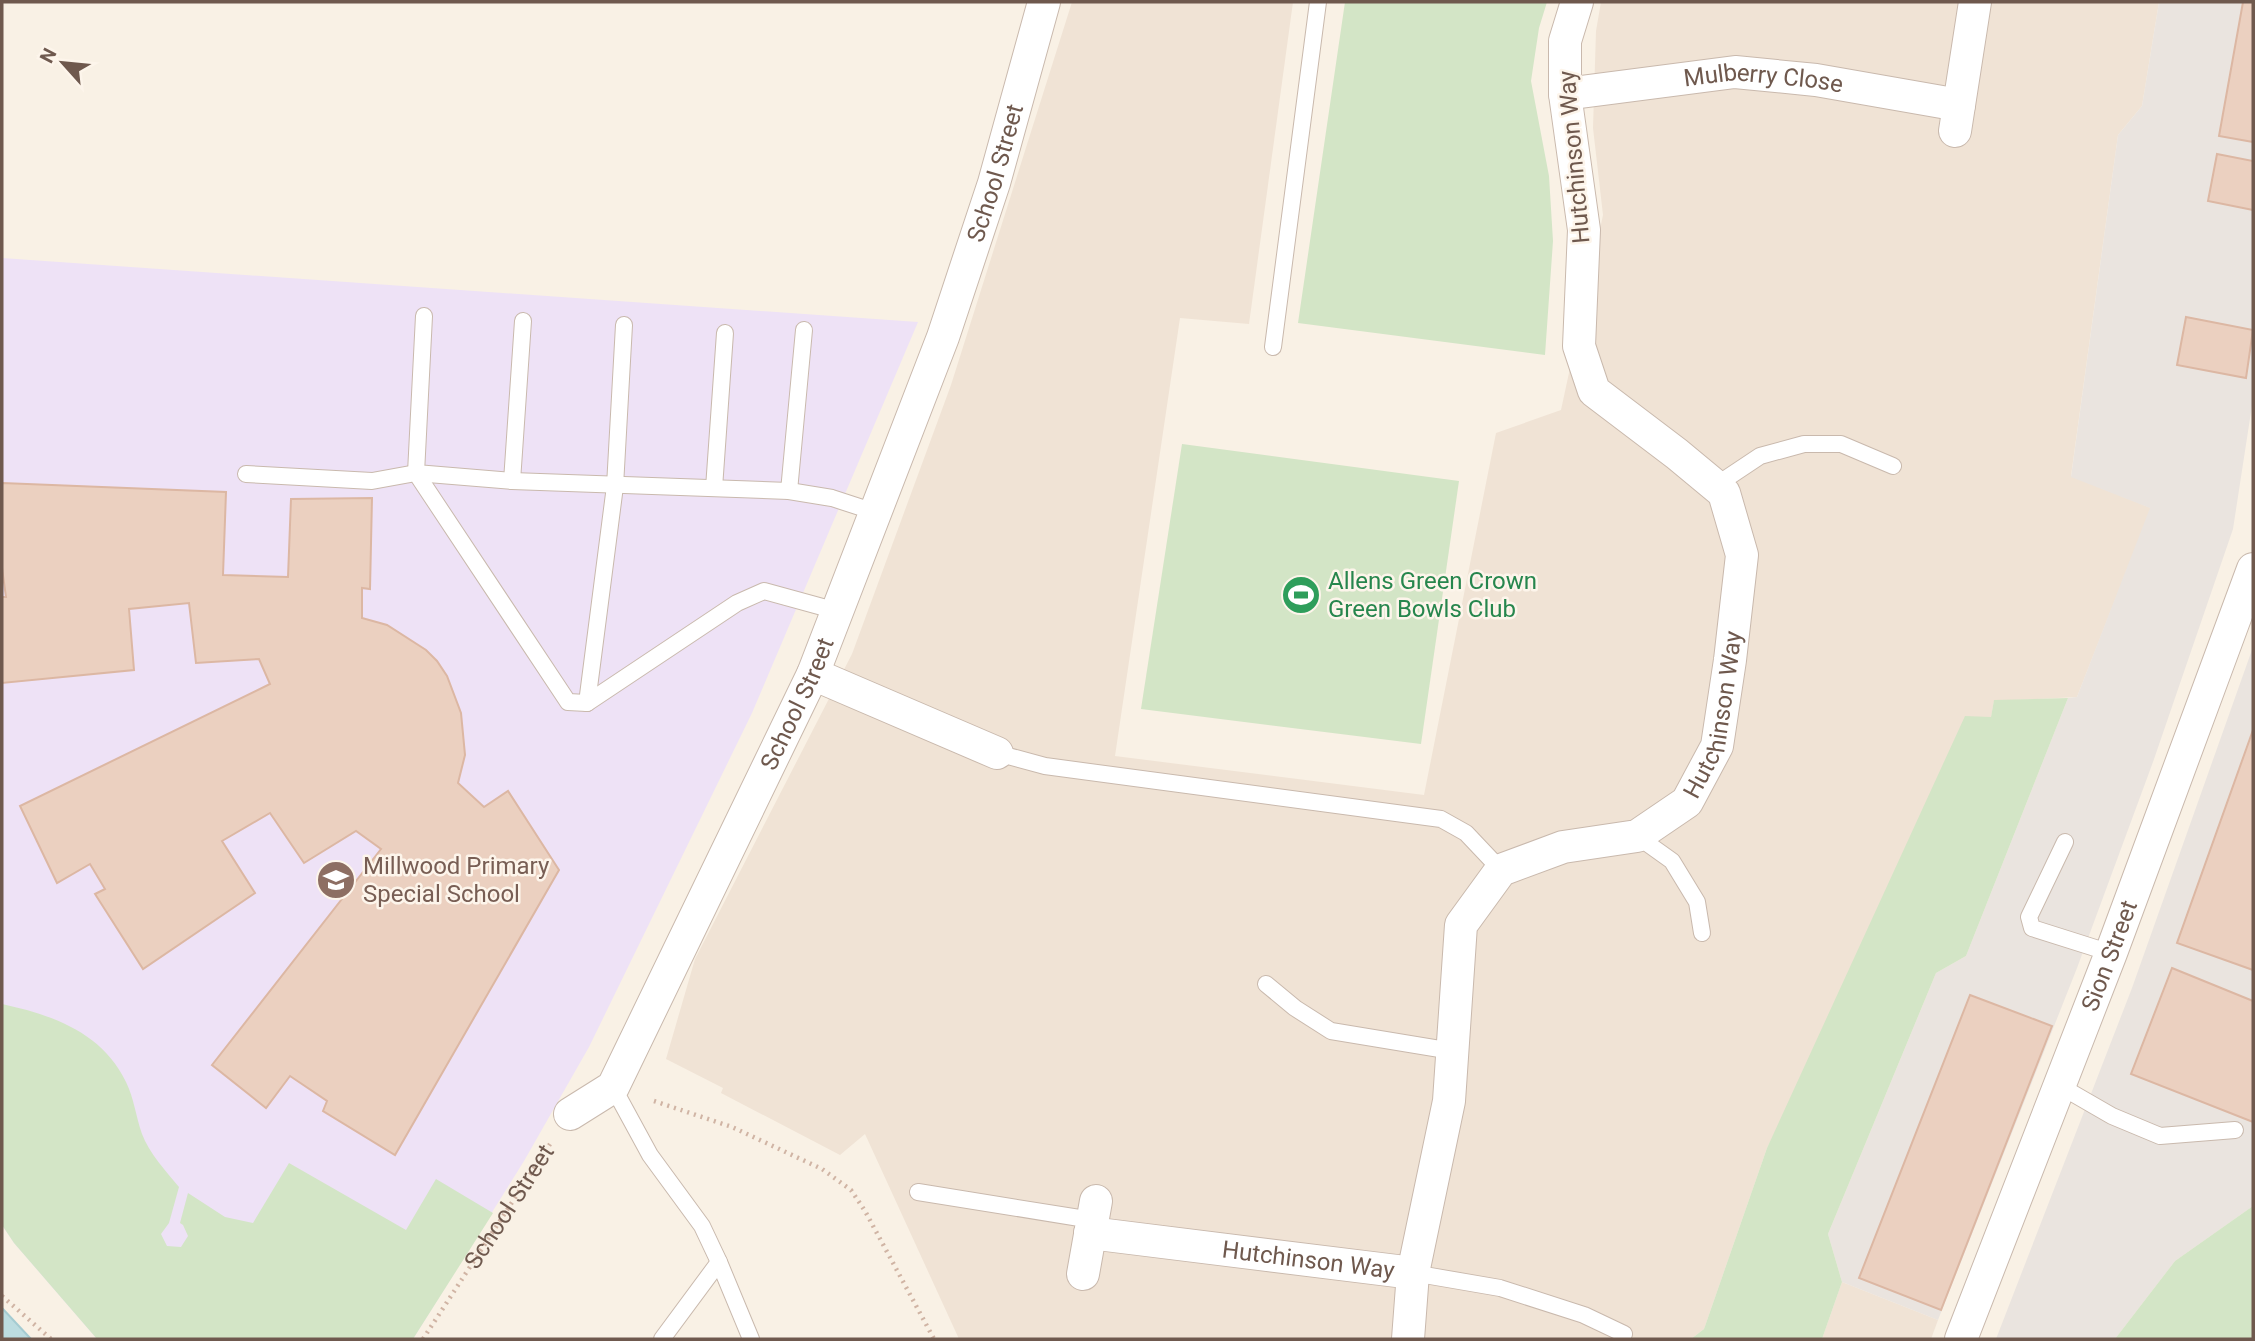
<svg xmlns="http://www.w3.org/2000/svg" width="2255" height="1341" font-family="Roboto,sans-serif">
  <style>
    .residential { fill: #f0e3d5 }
    .industrial { fill: #eae4df }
    .education { fill: #eee2f6 }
    .green { fill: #d3e5c6 }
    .water { fill: #bcdce0; stroke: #a4cbd1; stroke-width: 2 }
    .building { fill: #ebd0c0; stroke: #dcb7a3; stroke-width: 2 }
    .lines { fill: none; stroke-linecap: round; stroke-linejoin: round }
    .service-casing { stroke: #c9b9ad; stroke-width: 18 }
    .minor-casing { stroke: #c9b9ad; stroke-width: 34 }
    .path { stroke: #d0b4a4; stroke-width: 4.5; stroke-dasharray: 2 5; stroke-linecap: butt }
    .service { stroke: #fff; stroke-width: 16 }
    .minor { stroke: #fff; stroke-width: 32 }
    .labels { text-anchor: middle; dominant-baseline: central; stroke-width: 5; stroke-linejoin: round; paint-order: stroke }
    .street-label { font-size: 24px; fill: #6f594e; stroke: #fdf5eb }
    .leisure-label { font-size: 24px; fill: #27864d; stroke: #fdf5eb; text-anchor: start }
    .education-label { font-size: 24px; fill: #785e54; stroke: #fdf5eb; text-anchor: start }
  </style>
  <rect width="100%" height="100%" fill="#f9f1e5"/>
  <!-- residential -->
  <g class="residential">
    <polygon points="1072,2 1293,2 1249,324 1180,318 1115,756 1424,795 1496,433 1561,410 1603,215 1593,128 1596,31 1601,2 2159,2 2142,106 2118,135 2071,476 2151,508 2077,697 1994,701 1991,717 1767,1148 1704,1329 1691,1339 959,1339 865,1134 840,1155 721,1093 723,1088 666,1059 695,959 852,654 951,385"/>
    <polygon points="1842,1282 1938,1320 1931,1339 1822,1339"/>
  </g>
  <!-- industrial -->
  <g class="industrial">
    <polygon points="2159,2 2253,2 2253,399 2233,529 2153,762 2077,968 1938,1320 1842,1282 1828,1234 1936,973 1966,956 2068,698 2077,697 2150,508 2071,477 2118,135 2142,106"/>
    <polygon points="2253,647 2253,1206 2175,1261 2115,1339 1996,1339 2132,988"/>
  </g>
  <!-- education -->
  <polygon class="education" points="2,258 918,322 752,713 589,1047 524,1161 413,1339 97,1339 14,1243 2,1225"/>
  <!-- green -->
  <g class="green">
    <polygon points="1345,2 1547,2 1539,28 1531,81 1549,176 1553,241 1545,355 1298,323"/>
    <polygon points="1182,444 1459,481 1421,744 1141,709"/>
    <polygon points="2068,698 1966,956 1936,973 1828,1234 1842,1282 1822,1339 1691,1339 1704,1329 1767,1148 1965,716 1991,717 1994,700"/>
    <path d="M 2,1004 C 52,1015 102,1032 126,1082 C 134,1098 136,1117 142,1134 C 149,1153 166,1171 179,1187 L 169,1223 L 161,1234 L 167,1246 L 181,1247 L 188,1236 L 183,1225 L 180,1223 L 188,1193 L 225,1217 L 253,1223 L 289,1163 L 406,1230 L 436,1179 L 493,1213 L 413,1339 L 97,1339 L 14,1243 L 2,1225 Z"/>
    <polygon points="2253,1206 2253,1339 2115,1339 2175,1261"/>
  </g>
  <!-- water -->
  <polygon class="water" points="2,1308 31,1339 2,1339"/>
  <!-- building -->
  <g class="building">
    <polygon points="2243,2 2253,2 2253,142 2219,136"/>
    <polygon points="2217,154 2253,161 2253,210 2208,201"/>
    <polygon points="2186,317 2253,330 2246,378 2177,365"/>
    <polygon points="2,483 226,492 223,575 288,577 291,499 372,498 370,589 362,588 362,618 387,625 426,650 437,661 447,676 461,713 465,755 458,783 484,807 508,791 559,870 395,1155 323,1111 327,1101 290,1076 266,1108 212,1065 381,849 356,831 304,863 270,813 222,841 255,893 143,969 95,894 105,889 90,864 57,883 20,806 270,684 259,659 196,663 189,603 129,609 134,670 2,683 2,597 6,597 2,568"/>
    <polygon points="2253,730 2253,970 2177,943"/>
    <polygon points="2172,968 2253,1001 2253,1122 2131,1074"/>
    <polygon points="1970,995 2052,1026 1941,1310 1859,1278"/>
  </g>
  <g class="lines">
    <defs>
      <g id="service">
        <polyline points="424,316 416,473 512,481 789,491 832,498 875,512"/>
        <polyline points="1273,347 1318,2"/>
        <polyline points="246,474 372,481 416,473 568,702 587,703 737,603 764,591 837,611"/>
        <polyline points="512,481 523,321"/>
        <polyline points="1715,486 1760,456 1804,444 1841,444 1893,466"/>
        <polyline points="714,488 725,333"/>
        <polyline points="789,491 804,330"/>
        <polyline points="587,703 615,486 624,325"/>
        <polyline points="997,753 1045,766 1441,819 1466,833 1501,870"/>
        <polyline points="1637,836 1672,861 1697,902 1702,933"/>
        <polyline points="2065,842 2029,917 2032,928 2111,953"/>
        <polyline points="1266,984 1295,1008 1331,1031 1452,1051"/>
        <polyline points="2060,1086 2112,1116 2160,1136 2235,1130"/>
        <polyline points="613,1087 650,1155 702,1226 719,1262 751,1339"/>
        <polyline points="918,1192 1092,1220"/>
        <polyline points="1413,1273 1500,1288 1584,1315 1624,1334"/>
        <polyline points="662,1339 719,1262"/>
      </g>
      <g id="minor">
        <path id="s2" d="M 1565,94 L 1735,72 L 1816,80 L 1959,105"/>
        <polyline points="1955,131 1975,2"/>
        <polyline points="813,674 997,753"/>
        <path id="s3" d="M 570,1114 L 613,1087 L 813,674 L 943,337 L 994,183 L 1044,2"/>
        <path id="s4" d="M 1090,1233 L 1413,1273 L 1449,1101 L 1461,925 L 1501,870 L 1563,847 L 1637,836 L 1687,802 L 1717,746 L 1730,660 L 1742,555 L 1724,493 L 1677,454 L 1594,391 L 1579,346 L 1584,230 L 1565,94 L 1565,41 L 1577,2"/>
        <polyline points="1083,1274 1096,1201"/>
        <polyline points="1408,1339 1413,1273"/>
        <path id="s5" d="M 1961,1339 L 2111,953 L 2253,569"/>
      </g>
    </defs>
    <!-- service casing -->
    <use href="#service" class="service-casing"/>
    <!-- minor casing -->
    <use href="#minor" class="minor-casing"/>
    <!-- path -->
    <g class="path">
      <polyline points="654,1101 732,1127 822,1169 851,1190 865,1211 934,1339"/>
      <polyline points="2,1296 51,1339"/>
      <path id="s1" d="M 423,1339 L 550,1144"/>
    </g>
    <!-- service -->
    <use href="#service" class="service"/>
    <!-- minor -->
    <use href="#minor" class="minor"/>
  </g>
  <!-- icons -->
  <defs>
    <symbol id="stadium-disc" viewBox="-11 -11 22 22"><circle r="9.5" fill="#2e9e5b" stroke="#fdf5eb"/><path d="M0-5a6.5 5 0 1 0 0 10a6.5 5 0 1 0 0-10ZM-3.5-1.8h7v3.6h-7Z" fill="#fff"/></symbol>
    <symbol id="school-disc" viewBox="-11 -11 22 22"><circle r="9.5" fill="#8d6e63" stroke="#fdf5eb"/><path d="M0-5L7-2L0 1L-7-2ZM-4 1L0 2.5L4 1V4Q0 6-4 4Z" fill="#fff"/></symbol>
  </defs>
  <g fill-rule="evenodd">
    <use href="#stadium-disc" x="1279" y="573" width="44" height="44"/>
    <use href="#school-disc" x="314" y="858" width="44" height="44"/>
  </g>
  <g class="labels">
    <!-- street labels -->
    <g class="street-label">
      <text stroke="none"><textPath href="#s2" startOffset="200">Mulberry Close</textPath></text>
      <text transform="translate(1574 157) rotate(-95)">Hutchinson Way</text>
      <text stroke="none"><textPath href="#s3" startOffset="1043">School Street</textPath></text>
      <text stroke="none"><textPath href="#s3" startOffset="476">School Street</textPath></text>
      <text stroke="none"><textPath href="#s4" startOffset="1040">Hutchinson Way</textPath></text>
      <text stroke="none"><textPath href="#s5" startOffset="411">Sion Street</textPath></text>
      <text stroke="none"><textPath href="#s1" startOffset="158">School Street</textPath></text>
      <text stroke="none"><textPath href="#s4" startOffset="220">Hutchinson Way</textPath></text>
    </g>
    <!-- leisure labels -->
    <g class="leisure-label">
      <text x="1328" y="581">Allens Green Crown<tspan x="1328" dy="28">Green Bowls Club</tspan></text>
    </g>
    <!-- education labels -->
    <g class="education-label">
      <text x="363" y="866">Millwood Primary<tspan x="363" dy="28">Special School</tspan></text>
    </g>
  </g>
  <!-- border -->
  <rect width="2255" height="1341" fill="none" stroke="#6f594e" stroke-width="7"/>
  <!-- north arrow -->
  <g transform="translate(63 63) rotate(297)" stroke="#fdf5eb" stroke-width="5" paint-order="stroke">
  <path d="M0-5L12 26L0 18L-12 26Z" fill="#6f594e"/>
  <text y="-10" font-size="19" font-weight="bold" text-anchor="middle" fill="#6f594e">N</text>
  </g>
</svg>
